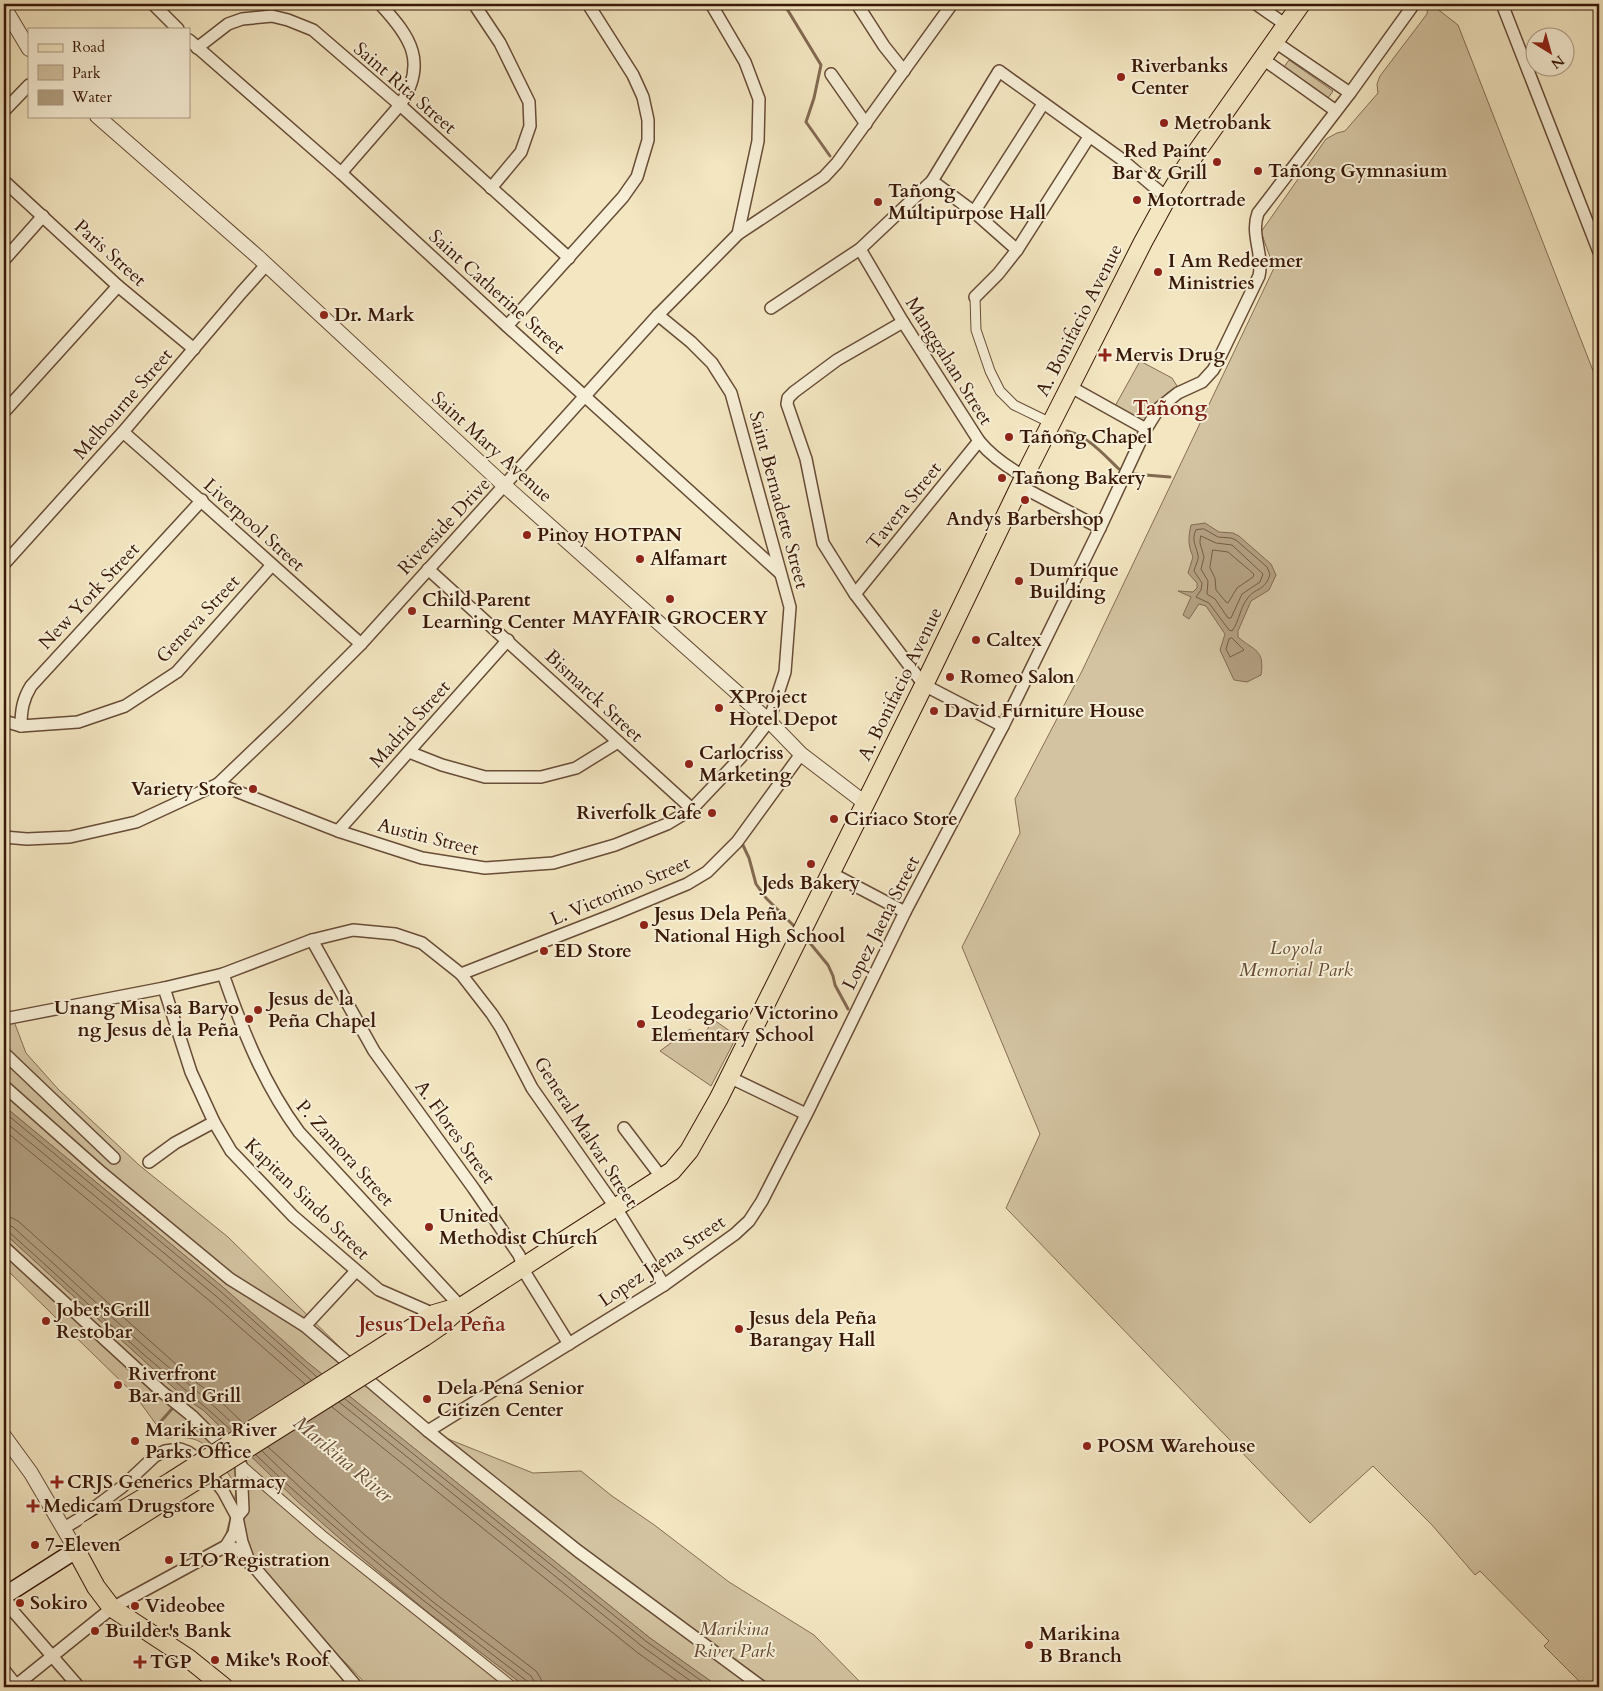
<svg xmlns="http://www.w3.org/2000/svg" width="1603" height="1691" font-family="Cardo,serif">
  <style>
    .green { fill: #d3c3a1; stroke: #866e54 }
    .water { fill: #b3a082; stroke: #826a51 }
    .lines { fill: none; stroke-linecap: round; stroke-linejoin: round }
    .shore { stroke: #765c44; stroke-width: 1 }
    .stream { stroke: #826a51; stroke-width: 3 }
    .pedestrian-casing { stroke: #674c36; stroke-width: 11 }
    .minor-casing { stroke: #674c36; stroke-width: 14 }
    .tertiary-casing { stroke: #674c36; stroke-width: 16 }
    .secondary-casing { stroke: #381807; stroke-width: 19 }
    .primary-casing { stroke: #381807; stroke-width: 20 }
    .pedestrian { stroke: #f7efd7; stroke-width: 9 }
    .minor { stroke: #f7efd7; stroke-width: 11 }
    .tertiary { stroke: #f7efd7; stroke-width: 14 }
    .secondary { stroke: #f7efd7; stroke-width: 16 }
    .primary { stroke: #f3e6c1; stroke-width: 18 }
    .primary-bridge-casing { stroke: #381807; stroke-width: 20; stroke-linecap: butt }
    .primary-bridge { stroke: #f3e6c1; stroke-width: 18 }
    .poi-dot { fill: #8f2418; stroke: #f7efd7; stroke-width: 2 }
    .labels { text-anchor: middle; dominant-baseline: central; stroke-width: 4; stroke-linejoin: round; paint-order: stroke }
    .poi-label { font-size: 19px; font-weight: bold; fill: #381807; stroke: #f7efd7; text-anchor: start }
    .street-label { font-size: 19px; fill: #381807; stroke: #f7efd7 }
    .park-label { font-size: 19px; font-style: italic; fill: #664b35; stroke: #f7efd7 }
    .water-label { font-size: 20px; font-style: italic; fill: #694e38; stroke: #f7efd7 }
    .quarter-label { font-size: 21px; font-weight: bold; fill: #7a1f14; stroke: #f7efd7 }
  </style>
  <rect width="100%" height="100%" fill="#f3e6c1"/>
  <filter id="stains"><feTurbulence type="fractalNoise" baseFrequency=".004" numOctaves="4"/><feColorMatrix values="0 0 0 0 .2 0 0 0 0 .09 0 0 0 0 .02 0 0 0 .5 -.17"/></filter>
  <radialGradient id="worn" r=".72"><stop offset=".6" stop-color="#630" stop-opacity="0"/><stop offset="1" stop-color="#630" stop-opacity=".3"/></radialGradient>
  <!-- green -->
  <g class="green">
    <polygon points="1428,4 1431,4 1458,25 1599,386 1599,1687 1585,1687 1544,1646 1549,1641 1480,1571 1475,1575 1432,1525 1373,1466 1310,1523 1006,1208 1040,1134 962,947 1020,833 1015,799 1082,671 1274,268 1261,232 1326,139 1337,133 1345,131 1378,93 1377,84 1380,76 1427,14"/>
    <polygon points="1289,60 1333,91 1328,98 1284,67"/>
    <polygon points="1140,361 1172,378 1177,386 1166,394 1144,425 1114,408"/>
    <polygon points="4,995 26,1053 58,1089 139,1165 228,1237 350,1357 443,1437 533,1473 581,1471 612,1496 653,1524 729,1582 814,1635 865,1687 719,1687 650,1638 307,1362 224,1288 4,1106"/>
    <polygon points="714,1020 737,1036 711,1086 660,1051 690,1029 701,1038"/>
    <path d="M 4,1233 L 185,1398 L 203,1410 C 252,1457 301,1505 353,1550 C 409,1598 468,1643 526,1687 L 369,1687 L 225,1538 C 227,1529 237,1494 236,1488 C 234,1481 228,1473 224,1468 C 205,1442 200,1435 166,1438 L 134,1394 L 4,1267 Z"/>
  </g>
  <!-- water -->
  <g class="water">
    <path d="M 1205,523 L 1219,532 L 1233,533 L 1239,536 L 1271,564 L 1276,575 L 1269,590 L 1251,601 L 1238,631 L 1238,637 C 1254,651 1265,649 1261,675 L 1247,682 L 1234,680 L 1220,650 L 1225,634 L 1206,606 L 1199,604 L 1189,619 L 1183,615 L 1191,597 L 1178,591 L 1193,592 L 1197,588 L 1197,583 L 1188,573 L 1193,557 C 1188,545 1188,538 1191,525 Z"/>
    <polygon points="4,1106 224,1288 307,1362 650,1638 719,1687 526,1687 429,1613 354,1551 297,1501 203,1410 185,1398 4,1233"/>
  </g>
  <g class="lines">
    <!-- shore -->
    <g class="shore">
      <path d="M 1204,529 L 1218,537 L 1231,538 L 1236,540 L 1267,567 L 1270,574 C 1265,592 1255,587 1247,599 C 1240,608 1239,622 1232,631 L 1229,630 L 1209,603 L 1196,597 L 1201,590 L 1202,583 L 1194,571 C 1195,566 1199,560 1198,555 C 1196,545 1191,540 1196,530 Z"/>
      <polygon points="1201,536 1216,543 1232,545 1263,574 1260,582 1242,594 1231,618 1228,618 1215,599 1207,594 1208,581 1201,569 1204,557 1200,543"/>
      <polygon points="1213,550 1228,552 1254,574 1253,577 1237,588 1228,603 1226,602 1216,590 1215,578 1210,568"/>
      <polygon points="1232,638 1244,650 1230,657 1226,649 1229,639"/>
      <polyline points="4,1112 220,1291 317,1377"/>
      <polyline points="4,1121 216,1296 311,1380"/>
      <polyline points="4,1130 211,1302 305,1384"/>
      <polyline points="4,1216 12,1218 18,1221 76,1273 122,1316 197,1383 215,1396 243,1423"/>
      <path d="M 4,1224 L 13,1227 C 58,1267 101,1308 145,1347 C 176,1374 208,1399 237,1428"/>
      <path d="M 4,1230 L 9,1232 C 54,1272 97,1313 142,1353 C 172,1379 203,1404 232,1431"/>
      <polyline points="345,1399 647,1642 710,1687"/>
      <polyline points="339,1402 643,1647 699,1687"/>
      <polyline points="332,1407 638,1653 686,1687"/>
      <polyline points="268,1447 366,1536 441,1598 536,1671 541,1679 543,1687"/>
      <path d="M 262,1451 C 317,1505 376,1557 437,1605 C 468,1629 499,1652 531,1676 L 534,1681 L 535,1687"/>
      <path d="M 256,1455 C 341,1537 433,1609 527,1681 L 529,1687"/>
    </g>
    <!-- stream -->
    <g class="stream">
      <polyline points="784,4 821,65 814,98 806,122 830,156"/>
      <path d="M 1067,431 C 1089,437 1103,454 1119,469"/>
      <polyline points="1133,474 1170,477"/>
      <polyline points="741,841 749,858 756,884 766,898 797,929"/>
      <polyline points="805,937 828,965 833,976 835,985 848,1009"/>
      <polyline points="156,1427 185,1394"/>
    </g>
    <defs>
      <g id="pedestrian">
        <polyline points="975,297 976,330 990,371 1000,391 1014,405 1051,423"/>
        <polyline points="241,1465 322,1535 513,1687"/>
      </g>
      <g id="minor">
        <polyline points="153,4 178,29"/>
        <polyline points="474,4 500,43 529,102 530,126 521,152 491,188"/>
        <polyline points="711,4 745,62 759,99 758,141 738,234"/>
        <polyline points="857,4 884,46 904,71"/>
        <polyline points="1256,4 1286,25"/>
        <polyline points="1502,4 1599,252"/>
        <polyline points="189,40 341,173 507,326 780,573"/>
        <polyline points="1275,42 1350,93"/>
        <polyline points="197,48 228,24 242,19 272,16 288,20 313,30 400,105 569,258"/>
        <polyline points="1263,59 1336,111"/>
        <polyline points="831,74 866,124"/>
        <polyline points="4,111 29,85"/>
        <path d="M 341,173 L 400,105 C 428,63 411,37 380,4"/>
        <polyline points="4,181 118,286 194,349"/>
        <polyline points="932,181 974,212 1017,250"/>
        <polyline points="974,212 1043,104"/>
        <path d="M 860,249 L 903,322 L 979,441 C 992,457 1007,467 1025,477"/>
        <polyline points="4,260 43,216"/>
        <polyline points="975,297 998,274 1017,250 1089,137"/>
        <polyline points="771,308 860,249 932,181 999,71 1120,158 1167,198"/>
        <polyline points="903,322 837,360 794,392 788,398 787,404 806,459 823,543 855,594 924,685 1003,726"/>
        <polyline points="507,326 623,197 637,177 648,140 648,120 643,97 633,75 588,4"/>
        <polyline points="1069,386 1146,429"/>
        <polyline points="4,412 118,286"/>
        <path d="M 123,432 C 203,502 281,573 361,644"/>
        <polyline points="1020,486 1100,528"/>
        <polyline points="4,564 123,432 241,293 266,265"/>
        <polyline points="428,569 692,809"/>
        <polyline points="855,594 979,441"/>
        <polyline points="4,721 21,726 78,722 125,706 177,672 272,565"/>
        <path d="M 21,726 C 21,710 23,699 31,686 L 202,500"/>
        <polyline points="409,752 442,765 485,777 541,777 576,768 618,742"/>
        <polyline points="218,784 338,831 422,858 485,868 553,863 615,845 667,824 692,809 742,756 769,721 785,672 790,607 731,393 712,363 691,342 658,315"/>
        <polyline points="338,831 508,640"/>
        <polyline points="4,837 27,839 70,837 136,822 218,784 288,717 361,644 658,315 738,234 824,177 837,163 952,4"/>
        <polyline points="831,873 905,912"/>
        <polyline points="312,940 374,1051 474,1189 519,1255 527,1276 569,1344"/>
        <path d="M 223,974 C 242,1029 264,1085 299,1132 L 461,1307"/>
        <polyline points="461,974 617,913 687,884 707,872 737,842 801,754"/>
        <polyline points="164,988 191,1072 214,1122 231,1151 293,1216 379,1290 434,1314"/>
        <polyline points="4,1019 164,988 223,974 312,940 353,930 395,934 422,943 461,974 492,1014 501,1028 532,1088 616,1208 664,1285"/>
        <polyline points="4,1053 114,1158"/>
        <polyline points="729,1077 806,1114"/>
        <polyline points="4,1086 102,1173 230,1279 305,1326 428,1431 578,1551 762,1687"/>
        <polyline points="624,1128 662,1178"/>
        <polyline points="149,1162 175,1143 214,1122"/>
        <polyline points="4,1247 161,1391 192,1416 241,1465 243,1510 237,1517"/>
        <polyline points="305,1326 356,1271"/>
        <path d="M 428,1431 L 664,1285 L 735,1234 L 749,1221 L 762,1201 L 808,1111 L 905,912 L 1003,726 L 1100,528 L 1146,429 L 1159,408 L 1178,393 L 1202,382 L 1213,370 L 1217,363 L 1259,276 C 1264,254 1250,235 1258,213 L 1350,93 L 1414,4"/>
        <polyline points="64,1528 79,1519 122,1487 155,1456 165,1451 180,1449 188,1452 200,1460 223,1491 237,1517 242,1542 250,1564"/>
        <polyline points="226,1546 237,1549 244,1555 357,1687"/>
        <polyline points="5,1595 12,1610 79,1687"/>
        <polyline points="4,1670 16,1685"/>
        <polyline points="14,1687 112,1608 226,1546 234,1533 237,1517"/>
      </g>
      <g id="tertiary">
        <polyline points="4,7 29,49"/>
        <polyline points="97,116 258,257 505,486 769,721 801,754 865,803"/>
        <polyline points="4,1436 31,1473 76,1550"/>
      </g>
      <polyline id="secondary" points="4,1596 76,1550"/>
      <g id="primary">
        <polyline points="415,1326 434,1314 458,1307"/>
        <polyline points="424,1337 440,1326 461,1307 672,1171 689,1151 719,1098 924,685 1030,465 1143,242 1167,198 1186,167 1301,4"/>
        <polyline points="76,1550 96,1587 112,1608 188,1658 224,1687"/>
      </g>
    </defs>
    <!-- pedestrian casing -->
    <use href="#pedestrian" class="pedestrian-casing"/>
    <!-- minor casing -->
    <use href="#minor" class="minor-casing"/>
    <!-- tertiary casing -->
    <use href="#tertiary" class="tertiary-casing"/>
    <!-- secondary casing -->
    <use href="#secondary" class="secondary-casing"/>
    <!-- primary casing -->
    <use href="#primary" class="primary-casing"/>
    <!-- pedestrian -->
    <use href="#pedestrian" class="pedestrian"/>
    <!-- minor -->
    <use href="#minor" class="minor"/>
    <!-- tertiary -->
    <use href="#tertiary" class="tertiary"/>
    <!-- secondary -->
    <use href="#secondary" class="secondary"/>
    <!-- primary -->
    <use href="#primary" class="primary"/>
    <defs>
      <g id="primary-bridge">
        <polyline points="89,1530 170,1482 415,1326"/>
        <polyline points="97,1543 424,1337"/>
      </g>
    </defs>
    <!-- primary-bridge casing -->
    <use href="#primary-bridge" class="primary-bridge-casing"/>
    <!-- primary-bridge -->
    <use href="#primary-bridge" class="primary-bridge"/>
  </g>
  <!-- markers -->
  <g class="poi-dot">
    <circle cx="1121" cy="77" r="5"/>
    <circle cx="1164" cy="123" r="5"/>
    <circle cx="1217" cy="162" r="5"/>
    <circle cx="1258" cy="171" r="5"/>
    <circle cx="1137" cy="200" r="5"/>
    <circle cx="878" cy="202" r="5"/>
    <circle cx="1158" cy="272" r="5"/>
    <circle cx="324" cy="315" r="5"/>
    <path d="M1102.5 347.5h5v5h5v5h-5v5h-5v-5h-5v-5h5z"/>
    <circle cx="1009" cy="437" r="5"/>
    <circle cx="1002" cy="478" r="5"/>
    <circle cx="1025" cy="500" r="5"/>
    <circle cx="527" cy="535" r="5"/>
    <circle cx="640" cy="559" r="5"/>
    <circle cx="1019" cy="581" r="5"/>
    <circle cx="670" cy="599" r="5"/>
    <circle cx="412" cy="611" r="5"/>
    <circle cx="976" cy="640" r="5"/>
    <circle cx="950" cy="677" r="5"/>
    <circle cx="719" cy="708" r="5"/>
    <circle cx="934" cy="711" r="5"/>
    <circle cx="689" cy="764" r="5"/>
    <circle cx="253" cy="789" r="5"/>
    <circle cx="712" cy="813" r="5"/>
    <circle cx="834" cy="819" r="5"/>
    <circle cx="811" cy="864" r="5"/>
    <circle cx="644" cy="925" r="5"/>
    <circle cx="544" cy="951" r="5"/>
    <circle cx="258" cy="1010" r="5"/>
    <circle cx="249" cy="1019" r="5"/>
    <circle cx="641" cy="1024" r="5"/>
    <circle cx="429" cy="1227" r="5"/>
    <circle cx="46" cy="1321" r="5"/>
    <circle cx="739" cy="1329" r="5"/>
    <circle cx="118" cy="1385" r="5"/>
    <circle cx="427" cy="1399" r="5"/>
    <circle cx="135" cy="1441" r="5"/>
    <circle cx="1087" cy="1446" r="5"/>
    <path d="M54.5 1474.5h5v5h5v5h-5v5h-5v-5h-5v-5h5z"/>
    <path d="M30.5 1498.5h5v5h5v5h-5v5h-5v-5h-5v-5h5z"/>
    <circle cx="35" cy="1545" r="5"/>
    <circle cx="169" cy="1560" r="5"/>
    <circle cx="20" cy="1603" r="5"/>
    <circle cx="135" cy="1606" r="5"/>
    <circle cx="95" cy="1631" r="5"/>
    <circle cx="1029" cy="1645" r="5"/>
    <circle cx="215" cy="1660" r="5"/>
    <path d="M137.5 1654.5h5v5h5v5h-5v5h-5v-5h-5v-5h5z"/>
  </g>
  <g class="labels">
    <!-- poi labels -->
    <g class="poi-label">
      <text x="1131" y="66">Riverbanks<tspan x="1131" dy="22">Center</tspan></text>
      <text x="1174" y="123">Metrobank</text>
      <text x="1207" y="151" text-anchor="end">Red Paint<tspan x="1207" dy="22">Bar &amp; Grill</tspan></text>
      <text x="1268" y="171">Tañong Gymnasium</text>
      <text x="888" y="191">Tañong<tspan x="888" dy="22">Multipurpose Hall</tspan></text>
      <text x="1147" y="200">Motortrade</text>
      <text x="1168" y="261">I Am Redeemer<tspan x="1168" dy="22">Ministries</tspan></text>
      <text x="334" y="315">Dr. Mark</text>
      <text x="1115" y="355">Mervis Drug</text>
      <text x="1019" y="437">Tañong Chapel</text>
      <text x="1012" y="478">Tañong Bakery</text>
      <text x="1025" y="519" text-anchor="middle">Andys Barbershop</text>
      <text x="537" y="535">Pinoy HOTPAN</text>
      <text x="650" y="559">Alfamart</text>
      <text x="1029" y="570">Dumrique<tspan x="1029" dy="22">Building</tspan></text>
      <text x="422" y="600">Child Parent<tspan x="422" dy="22">Learning Center</tspan></text>
      <text x="670" y="618" text-anchor="middle">MAYFAIR GROCERY</text>
      <text x="986" y="640">Caltex</text>
      <text x="960" y="677">Romeo Salon</text>
      <text x="729" y="697">XProject<tspan x="729" dy="22">Hotel Depot</tspan></text>
      <text x="944" y="711">David Furniture House</text>
      <text x="699" y="753">Carlocriss<tspan x="699" dy="22">Marketing</tspan></text>
      <text x="243" y="789" text-anchor="end">Variety Store</text>
      <text x="702" y="813" text-anchor="end">Riverfolk Cafe</text>
      <text x="844" y="819">Ciriaco Store</text>
      <text x="811" y="883" text-anchor="middle">Jeds Bakery</text>
      <text x="654" y="914">Jesus Dela Peña<tspan x="654" dy="22">National High School</tspan></text>
      <text x="554" y="951">ED Store</text>
      <text x="268" y="999">Jesus de la<tspan x="268" dy="22">Peña Chapel</tspan></text>
      <text x="239" y="1008" text-anchor="end">Unang Misa sa Baryo<tspan x="239" dy="22">ng Jesus de la Peña</tspan></text>
      <text x="651" y="1013">Leodegario Victorino<tspan x="651" dy="22">Elementary School</tspan></text>
      <text x="439" y="1216">United<tspan x="439" dy="22">Methodist Church</tspan></text>
      <text x="56" y="1310">Jobet'sGrill<tspan x="56" dy="22">Restobar</tspan></text>
      <text x="749" y="1318">Jesus dela Peña<tspan x="749" dy="22">Barangay Hall</tspan></text>
      <text x="128" y="1374">Riverfront<tspan x="128" dy="22">Bar and Grill</tspan></text>
      <text x="437" y="1388">Dela Pena Senior<tspan x="437" dy="22">Citizen Center</tspan></text>
      <text x="145" y="1430">Marikina River<tspan x="145" dy="22">Parks Office</tspan></text>
      <text x="1097" y="1446">POSM Warehouse</text>
      <text x="67" y="1482">CRJS Generics Pharmacy</text>
      <text x="43" y="1506">Medicam Drugstore</text>
      <text x="45" y="1545">7-Eleven</text>
      <text x="179" y="1560">LTO Registration</text>
      <text x="30" y="1603">Sokiro</text>
      <text x="145" y="1606">Videobee</text>
      <text x="105" y="1631">Builder's Bank</text>
      <text x="1039" y="1634">Marikina<tspan x="1039" dy="22">B Branch</tspan></text>
      <text x="225" y="1660">Mike's Roof</text>
      <text x="150" y="1662">TGP</text>
    </g>
    <!-- street labels -->
    <g class="street-label">
      <text transform="translate(405 88) rotate(41)">Saint Rita Street</text>
      <text transform="translate(110 253) rotate(42)">Paris Street</text>
      <text transform="translate(497 292) rotate(42)">Saint Catherine Street</text>
      <text transform="translate(1079 320) rotate(-63)">A. Bonifacio Avenue</text>
      <text transform="translate(949 361) rotate(58)">Manggahan Street</text>
      <text transform="translate(123 404) rotate(-49)">Melbourne Street</text>
      <text transform="translate(492 447) rotate(42)">Saint Mary Avenue</text>
      <text transform="translate(779 500) rotate(75)">Saint Bernadette Street</text>
      <text transform="translate(904 506) rotate(-51)">Tavera Street</text>
      <text transform="translate(254 525) rotate(42)">Liverpool Street</text>
      <text transform="translate(444 526) rotate(-47)">Riverside Drive</text>
      <text transform="translate(89 596) rotate(-47)">New York Street</text>
      <text transform="translate(198 619) rotate(-47)">Geneva Street</text>
      <text transform="translate(900 684) rotate(-64)">A. Bonifacio Avenue</text>
      <text transform="translate(594 696) rotate(43)">Bismarck Street</text>
      <text transform="translate(410 724) rotate(-48)">Madrid Street</text>
      <text transform="translate(428 837) rotate(14)">Austin Street</text>
      <text transform="translate(620 891) rotate(-23)">L. Victorino Street</text>
      <text transform="translate(881 923) rotate(-63)">Lopez Jaena Street</text>
      <text transform="translate(455 1132) rotate(54)">A. Flores Street</text>
      <text transform="translate(586 1132) rotate(57)">General Malvar Street</text>
      <text transform="translate(345 1153) rotate(48)">P. Zamora Street</text>
      <text transform="translate(307 1199) rotate(44)">Kapitan Sindo Street</text>
      <text transform="translate(662 1261) rotate(-34)">Lopez Jaena Street</text>
    </g>
    <!-- park labels -->
    <g class="park-label">
      <text x="1296" y="948">Loyola<tspan x="1296" dy="22">Memorial Park</tspan></text>
      <text x="734" y="1629">Marikina<tspan x="734" dy="22">River Park</tspan></text>
    </g>
    <!-- water labels -->
    <g class="water-label">
      <text transform="translate(343 1459) rotate(40)">Marikina River</text>
    </g>
    <!-- quarter labels -->
    <g class="quarter-label">
      <text x="1170" y="408">Tañong</text>
      <text x="432" y="1324">Jesus Dela Peña</text>
    </g>
  </g>
  <!-- margin -->
  <rect width="1603" height="1691" fill="none" stroke="#f3e6c1" stroke-width="20"/>
  <rect x="5" y="5" width="1593" height="1681" fill="none" stroke="#381807" stroke-width="2.5"/>
  <rect x="10" y="10" width="1583" height="1671" fill="none" stroke="#381807"/>
  <!-- legend -->
  <rect x="28" y="28" width="162" height="90" fill="#f7efd7" stroke="#ab9984"/>
  <rect x="38" y="44" width="25" height="8" fill="#f3e6c1" stroke="#ab9984"/>
  <text x="72" y="52" font-size="15" fill="#381807">Road</text>
  <rect x="38" y="65" width="25" height="15" fill="#d3c3a1" stroke="#ab9984"/>
  <text x="72" y="78" font-size="15" fill="#381807">Park</text>
  <rect x="38" y="90" width="25" height="15" fill="#b3a082" stroke="#ab9984"/>
  <text x="72" y="102" font-size="15" fill="#381807">Water</text>
  <!-- north arrow -->
  <g transform="translate(1550 52) rotate(143)"><circle r="24" fill="#f7efd7" stroke="#ab9984"/>
  <path d="M0-4L9 19L0 12L-9 19Z" fill="#8f2418"/>
  <text y="-8" font-size="14" font-weight="bold" text-anchor="middle" fill="#381807">N</text>
  </g>
  <rect width="100%" height="100%" filter="url(#stains)"/>
  <rect width="100%" height="100%" fill="url(#worn)"/>
</svg>
